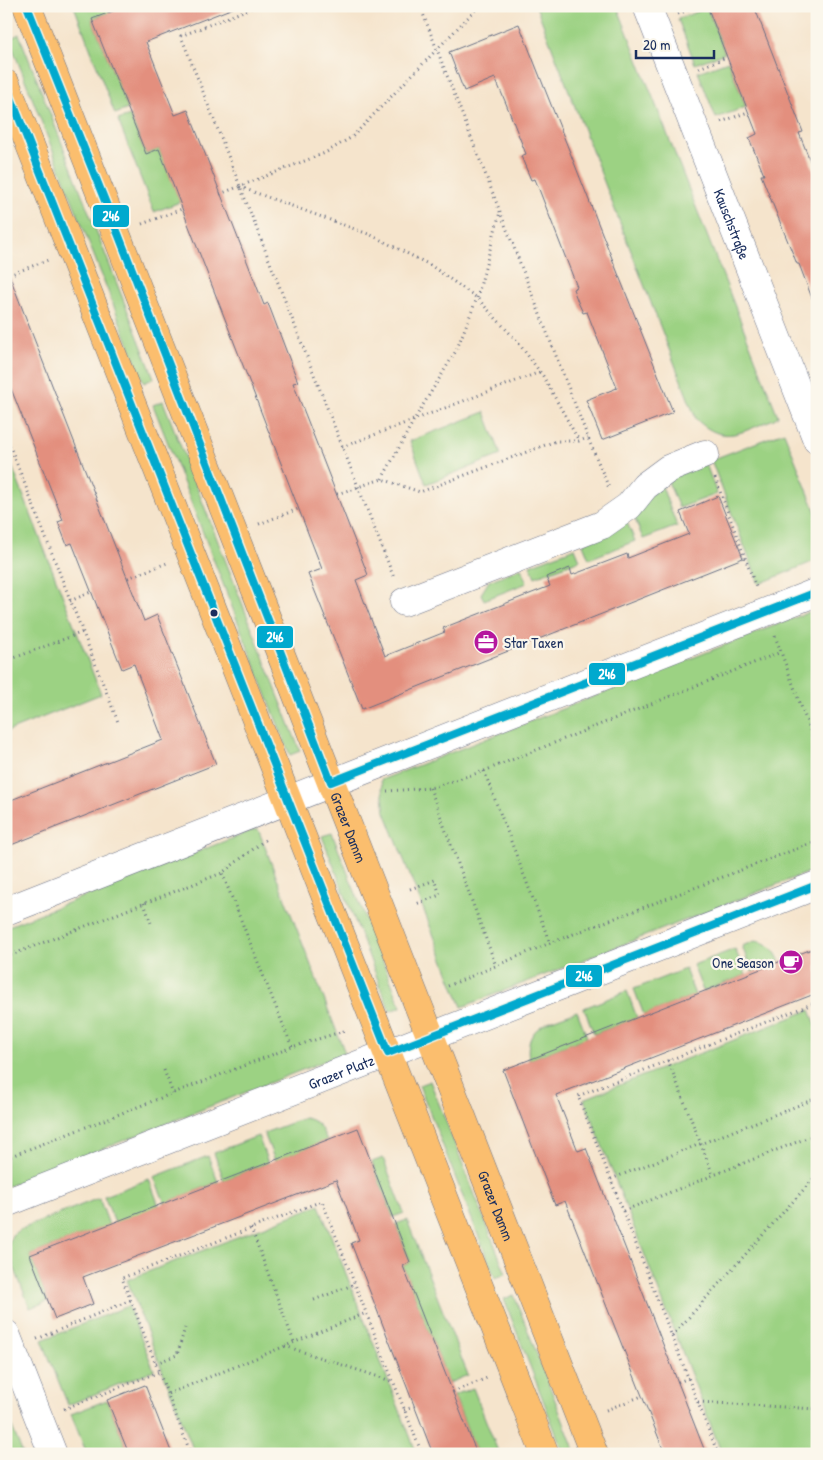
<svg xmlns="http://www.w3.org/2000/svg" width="823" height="1460" font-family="'Patrick Hand',sans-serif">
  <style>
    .green { fill: #9cd283; stroke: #5c8070 }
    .building { fill: #e38f7e }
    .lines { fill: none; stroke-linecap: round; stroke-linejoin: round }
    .minor-casing { stroke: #676e84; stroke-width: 29 }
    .major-casing { stroke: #676e84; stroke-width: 29 }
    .path { stroke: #676e84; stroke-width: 3; stroke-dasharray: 1 4; stroke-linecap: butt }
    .minor { stroke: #fff; stroke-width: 28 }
    .major { stroke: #fbbe6e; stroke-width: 28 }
    .bus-1-casing { stroke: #fbf7ec; stroke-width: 11 }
    .bus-1 { stroke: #00a9ce; stroke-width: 8 }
    .bus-dot { fill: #1b2f5e; stroke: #fbf7ec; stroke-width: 2 }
    .labels { text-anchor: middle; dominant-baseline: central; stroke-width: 4.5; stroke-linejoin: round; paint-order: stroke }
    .street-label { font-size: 15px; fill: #1b2f5e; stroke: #fbf7ec }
    .poi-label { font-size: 15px; fill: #1b2f5e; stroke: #fbf7ec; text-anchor: start }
    .line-badge { stroke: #fbf7ec; stroke-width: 2 }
    .badge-label { font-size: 14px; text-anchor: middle; font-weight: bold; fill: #fff }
  </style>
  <rect width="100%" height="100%" fill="#fbf7ec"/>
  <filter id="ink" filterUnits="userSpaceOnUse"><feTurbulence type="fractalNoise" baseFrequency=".02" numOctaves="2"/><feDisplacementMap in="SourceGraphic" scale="10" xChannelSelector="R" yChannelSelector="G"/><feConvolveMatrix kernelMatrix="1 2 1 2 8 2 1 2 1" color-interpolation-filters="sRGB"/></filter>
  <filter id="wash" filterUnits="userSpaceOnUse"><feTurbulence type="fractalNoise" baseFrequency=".0096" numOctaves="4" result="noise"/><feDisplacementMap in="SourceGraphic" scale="20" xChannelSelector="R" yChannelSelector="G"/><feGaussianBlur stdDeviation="1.12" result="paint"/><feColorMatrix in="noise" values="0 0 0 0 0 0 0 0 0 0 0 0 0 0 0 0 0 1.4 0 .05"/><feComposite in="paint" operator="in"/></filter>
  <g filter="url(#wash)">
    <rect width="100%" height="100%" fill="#f5e4cc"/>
    <!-- green -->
    <g class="green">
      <polygon points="74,6 126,6 92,19 128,109 115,114"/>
      <path d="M 536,6 L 617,6 L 778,416 L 774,419 C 742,431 725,447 696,419 Z"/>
      <polygon points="707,8 725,53 695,64 678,19"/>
      <polygon points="19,34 154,378 144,383 9,39"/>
      <polygon points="728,61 746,107 716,118 698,72"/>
      <polygon points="130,116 146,154 159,149 180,202 154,212 118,120"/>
      <polygon points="163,401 300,751 290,755 153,405"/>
      <polygon points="485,412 501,455 426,484 410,441"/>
      <polygon points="784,432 817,515 817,560 759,584 711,460"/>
      <polygon points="6,451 101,694 6,732"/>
      <polygon points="706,464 717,494 679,508 667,479"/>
      <polygon points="661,484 677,526 643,539 633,514"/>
      <polygon points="626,520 635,541 589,559 583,544"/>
      <polygon points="575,548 580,560 535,577 530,565"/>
      <polygon points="521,568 527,583 484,600 481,594 489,581"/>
      <polygon points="817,609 817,869 462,1007 385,812 381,780"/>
      <polygon points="258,829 345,1053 6,1187 6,927 253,830"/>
      <polygon points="332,833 333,836 401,1007 390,1011 322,836"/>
      <path d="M 755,941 C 768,942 775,950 780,962 L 752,972 L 742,946 Z"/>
      <polygon points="735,949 746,975 703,991 693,965"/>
      <polygon points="685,969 695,995 644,1015 634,989"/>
      <polygon points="627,991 637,1018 594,1034 584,1008"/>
      <polygon points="810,1010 817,1027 817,1454 722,1454 584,1099"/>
      <path d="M 577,1011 L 587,1037 L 529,1060 C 523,1025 551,1021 577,1011 Z"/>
      <polygon points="430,1081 506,1274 495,1278 419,1085"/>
      <path d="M 304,1118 C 318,1120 321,1128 327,1140 L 275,1161 L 264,1133 Z"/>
      <polygon points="258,1136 268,1163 224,1180 214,1153"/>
      <polygon points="208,1156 218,1182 165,1203 154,1177"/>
      <polygon points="383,1158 404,1213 393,1217 372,1162"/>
      <polygon points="149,1179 159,1206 115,1223 104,1196"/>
      <polygon points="99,1198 109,1225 30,1255 48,1301 30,1308 7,1249 12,1235 19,1230"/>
      <polygon points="319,1205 417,1454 195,1454 127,1280"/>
      <polygon points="407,1220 468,1375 449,1383 403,1266 410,1262 396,1224"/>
      <polygon points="514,1295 576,1454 564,1454 504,1299"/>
      <polygon points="128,1306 154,1370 68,1405 42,1340"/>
      <polygon points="473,1388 499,1454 477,1454 474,1446 454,1395"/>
      <polygon points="107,1400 129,1454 87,1454 71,1414"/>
      <polygon points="6,1412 23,1454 6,1454"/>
    </g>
    <g id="blocks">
      <!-- building -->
      <g class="building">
        <polygon points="126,6 232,6 233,8 146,42 175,115 188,110 264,305 268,303 298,382 293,383 368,575 356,580 385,656 445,632 443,628 550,586 546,577 570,568 572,575 627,554 628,558 689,534 680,512 718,496 743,558 362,709 308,574 322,569 159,149 146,154 92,19"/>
        <polygon points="707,6 754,6 803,132 799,133 817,178 817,305 815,306 799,264 797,264 761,175 764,175 749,138 757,134"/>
        <polygon points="519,24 673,412 602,440 586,400 617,388 587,312 583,313 578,302 573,289 577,287 535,179 531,180 521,156 526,154 505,101 495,78 464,91 449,52"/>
        <polygon points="6,272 8,272 144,621 157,615 216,764 6,847 6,802 163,740 134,664 122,669 72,543 67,545 58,522 63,520 6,376"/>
        <polygon points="817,947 817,993 556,1095 578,1151 586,1148 706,1454 665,1454 565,1201 555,1205 503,1070"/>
        <polygon points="358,1128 410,1262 403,1266 477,1454 433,1454 351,1243 359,1240 336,1180 83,1277 93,1304 55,1319 30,1255"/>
        <polygon points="145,1385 172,1454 129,1454 107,1400"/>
      </g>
    </g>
  </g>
  <g filter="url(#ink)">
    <use href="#blocks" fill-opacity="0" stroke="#676e84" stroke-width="1"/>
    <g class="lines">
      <defs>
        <g id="minor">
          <path id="s1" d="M 647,6 L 817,440"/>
          <polyline points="404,602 602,525 629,506 645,486 668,469 705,454"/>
          <polyline points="6,911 817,592"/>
          <path id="s2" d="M 6,1203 L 817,885"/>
          <polyline points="6,1334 53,1454"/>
        </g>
        <g id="major">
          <path id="s3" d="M 27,6 C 219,488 404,972 594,1454"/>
          <polyline points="6,84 545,1454"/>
        </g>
      </defs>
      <!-- minor casing -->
      <use href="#minor" class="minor-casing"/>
      <!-- major casing -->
      <use href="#major" class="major-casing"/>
      <!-- path -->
      <g class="path">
        <polyline points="256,6 181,36 394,578"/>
        <polyline points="420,6 588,438 609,488"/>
        <polyline points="678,14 699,6"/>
        <polyline points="699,68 727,57"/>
        <polyline points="721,122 748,112"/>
        <polyline points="240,187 371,235 430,265 477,298 517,341 543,376 579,441"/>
        <polyline points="220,194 325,153 352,137 479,6"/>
        <polyline points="142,224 182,209"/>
        <polyline points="9,275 48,260"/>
        <polyline points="6,436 118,722"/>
        <polyline points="342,447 540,372"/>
        <polyline points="715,478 756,587"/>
        <polyline points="382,479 414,420 456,351 477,298 500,212"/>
        <polyline points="337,494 382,479 420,492 556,441 579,441 588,438"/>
        <polyline points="259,524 298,509"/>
        <polyline points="128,578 167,563"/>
        <polyline points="70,601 91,592"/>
        <polyline points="775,636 817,749"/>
        <polyline points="6,661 83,632"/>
        <polyline points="484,771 550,943"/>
        <polyline points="430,788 496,966"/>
        <polyline points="387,791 430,788 484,771 781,652"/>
        <polyline points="265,840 222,873 292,1047 344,1031"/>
        <polyline points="410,889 435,880 440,895 416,904"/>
        <polyline points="144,903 152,926"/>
        <polyline points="6,957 222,873"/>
        <polyline points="448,986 550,943 817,841"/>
        <polyline points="668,1060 713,1175"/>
        <polyline points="164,1070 173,1094"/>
        <polyline points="6,1158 292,1047"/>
        <polyline points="611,1179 817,1098"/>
        <polyline points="623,1211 817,1134"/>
        <polyline points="251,1228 294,1342"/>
        <polyline points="314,1300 355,1284"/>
        <polyline points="672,1336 814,1178 817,1177"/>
        <polyline points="37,1339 131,1300"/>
        <polyline points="285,1346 394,1382"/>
        <polyline points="156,1363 177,1355 185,1328"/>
        <polyline points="678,1382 689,1378"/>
        <polyline points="453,1392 487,1378"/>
        <polyline points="168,1394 366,1313"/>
        <polyline points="698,1402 817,1409"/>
        <polyline points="64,1409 159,1372"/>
        <polyline points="404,1410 414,1407"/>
        <polyline points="606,1410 642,1396"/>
        <polyline points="191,1454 122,1278 322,1201 422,1454"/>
        <polyline points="718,1454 578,1096 817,1002"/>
      </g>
      <!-- minor -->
      <use href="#minor" class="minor"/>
      <!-- major -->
      <use href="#major" class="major"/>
      <defs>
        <g id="bus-1">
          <polyline points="27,6 119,236 331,782 817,592"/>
          <polyline points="6,85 388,1053 817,885"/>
        </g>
      </defs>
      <!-- bus-1 casing -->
      <use href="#bus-1" class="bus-1-casing"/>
      <!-- bus-1 -->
      <use href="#bus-1" class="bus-1"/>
    </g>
  </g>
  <!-- icons -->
  <defs>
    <symbol id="office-disc" viewBox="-11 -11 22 22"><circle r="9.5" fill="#b5179e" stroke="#fbf7ec"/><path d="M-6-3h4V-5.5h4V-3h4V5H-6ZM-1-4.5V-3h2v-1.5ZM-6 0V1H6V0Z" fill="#fff"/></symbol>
    <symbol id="cafe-disc" viewBox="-11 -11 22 22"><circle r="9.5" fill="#b5179e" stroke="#fbf7ec"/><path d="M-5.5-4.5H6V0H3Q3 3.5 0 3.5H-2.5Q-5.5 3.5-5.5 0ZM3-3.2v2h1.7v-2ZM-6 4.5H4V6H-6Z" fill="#fff"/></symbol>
  </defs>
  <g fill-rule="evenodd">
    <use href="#office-disc" x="472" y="628" width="28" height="28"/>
    <use href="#cafe-disc" x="777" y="948" width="28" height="28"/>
  </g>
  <!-- markers -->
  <circle class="bus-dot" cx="214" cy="613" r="4.5"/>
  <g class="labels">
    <!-- street labels -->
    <g class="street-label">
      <text stroke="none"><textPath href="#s1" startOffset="234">Kauschstraße</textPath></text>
      <text stroke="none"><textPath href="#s3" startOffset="882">Grazer Damm</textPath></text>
      <text stroke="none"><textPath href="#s2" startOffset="360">Grazer Platz</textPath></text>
      <text stroke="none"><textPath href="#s3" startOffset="1288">Grazer Damm</textPath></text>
    </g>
    <!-- poi labels -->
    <g class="poi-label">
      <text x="504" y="642">Star Taxen</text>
      <text x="774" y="962" text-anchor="end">One Season</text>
    </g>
  </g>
  <g class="line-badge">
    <rect x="92" y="204" width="38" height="24" rx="5" fill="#00a9ce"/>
    <rect x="256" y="625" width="38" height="24" rx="5" fill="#00a9ce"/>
    <rect x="588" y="662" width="38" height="24" rx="5" fill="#00a9ce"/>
    <rect x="565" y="964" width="38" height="24" rx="5" fill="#00a9ce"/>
  </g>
  <g class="badge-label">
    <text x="111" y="221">246</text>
    <text x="275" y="642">246</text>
    <text x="607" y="679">246</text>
    <text x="584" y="981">246</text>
  </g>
  <!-- margin -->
  <rect width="823" height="1460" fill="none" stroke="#fbf7ec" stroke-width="25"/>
  <!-- scale -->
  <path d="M636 50v8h78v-8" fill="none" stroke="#1b2f5e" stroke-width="2.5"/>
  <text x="643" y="50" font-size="15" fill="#1b2f5e" stroke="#fbf7ec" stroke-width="4" paint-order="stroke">20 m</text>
</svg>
